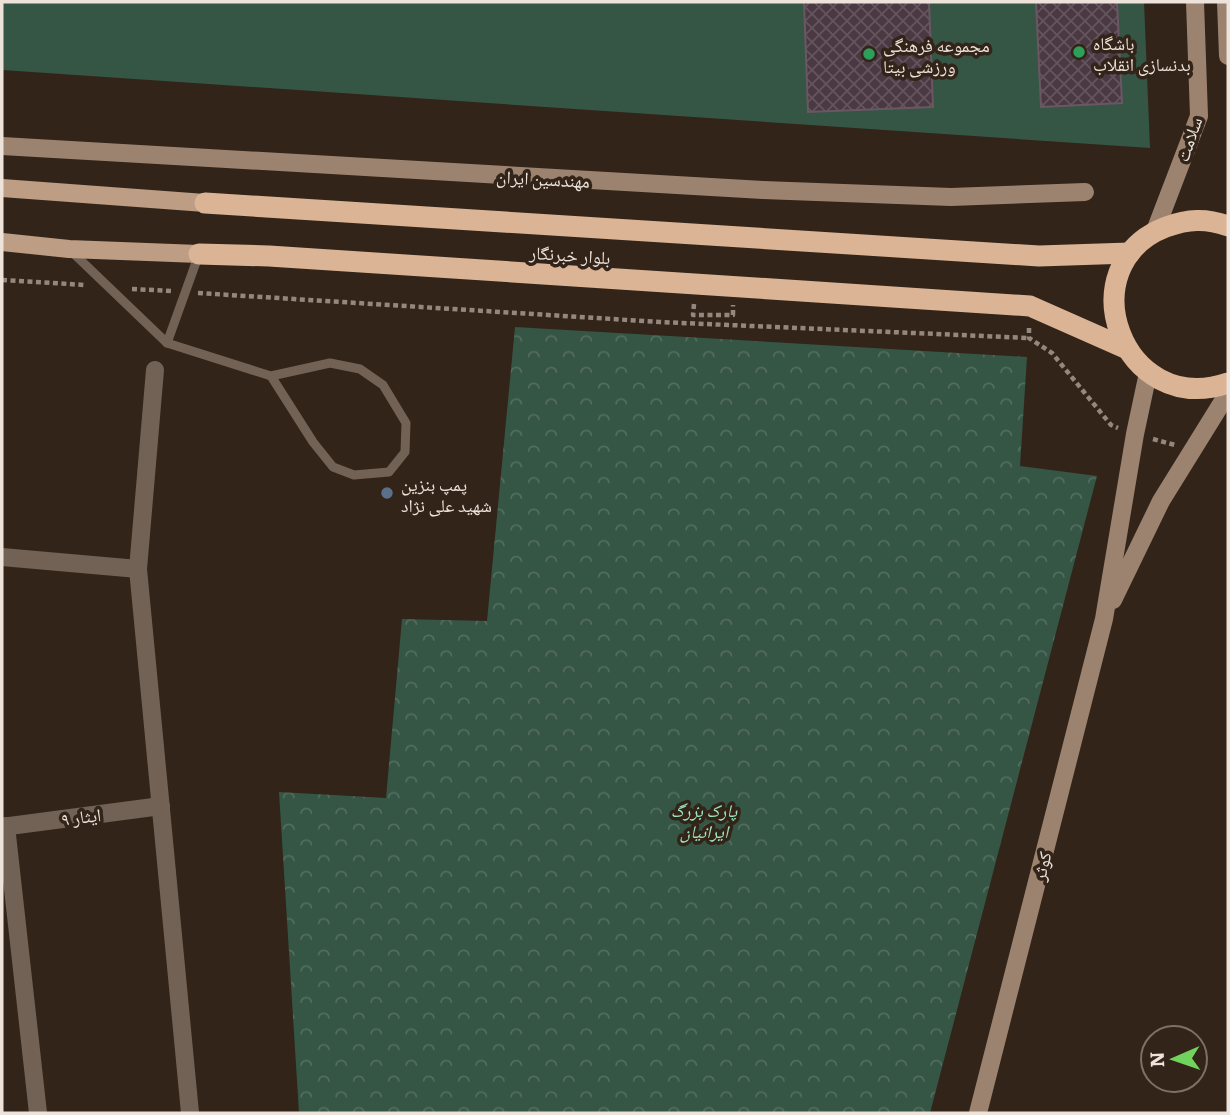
<svg xmlns="http://www.w3.org/2000/svg" width="1230" height="1115" font-family="Literata,'Noto Naskh Arabic',serif">
  <style>
    .park { fill: url(#park-crowns) }
    .pitch { fill: #355545 }
    .building { fill: url(#building-cross-hatch); stroke: #6a5762; stroke-width: 2 }
    .lines { fill: none; stroke-linecap: round; stroke-linejoin: round }
    .path { stroke: #94887e; stroke-width: 4.5; stroke-dasharray: 5 3.5; stroke-linecap: butt }
    .lane { stroke: #726256; stroke-width: 9 }
    .street { stroke: #726256; stroke-width: 18 }
    .secondary { stroke: #9c8370; stroke-width: 18 }
    .primary { stroke: #bd9d84; stroke-width: 18 }
    .highway { stroke: #dbb496; stroke-width: 21 }
    .leisure-dot { fill: #2e9e5b; stroke: #322418; stroke-width: 2.5 }
    .service-dot { fill: #5c6f8a; stroke: #322418; stroke-width: 2.5 }
    .labels { text-anchor: middle; dominant-baseline: central; stroke-width: 7; stroke-linejoin: round; paint-order: stroke }
    .poi-label { font-size: 18px; fill: #ede3db; stroke: #322418; text-anchor: start }
    .street-label { font-size: 18px; fill: #ede3db; stroke: #322418 }
    .park-label { font-size: 18px; font-style: italic; fill: #9ee8c2; stroke: #322418 }
  </style>
  <defs>
    <pattern id="park-crowns" width="20" height="18" patternUnits="userSpaceOnUse" patternTransform="scale(1.75)"><rect width="20" height="18" fill="#355545"/><path d="M2 6a3 3 0 1 1 6 0M12 15a3 3 0 1 1 6 0" fill="none" stroke="#536d5f"/></pattern>
    <pattern id="building-cross-hatch" width="8" height="8" patternUnits="userSpaceOnUse" patternTransform="scale(1.75)"><rect width="8" height="8" fill="#4a3842"/><path d="M0 0l8 8M0 8l8-8" fill="none" stroke="#64555d"/></pattern>
  </defs>
  <rect width="100%" height="100%" fill="#322418"/>
  <!-- park -->
  <polygon class="park" points="515,327 1027,357 1020,466 1097,476 930,1113 299,1113 279,792 386,798 402,619 487,621"/>
  <!-- pitch -->
  <polygon class="pitch" points="2,2 1144,2 1150,148 2,70"/>
  <!-- building -->
  <g class="building">
    <polygon points="804,2 929,2 933,107 808,112"/>
    <polygon points="1036,2 1117,2 1122,103 1041,107"/>
  </g>
  <g class="lines">
    <!-- path -->
    <g class="path">
      <polyline points="2,280 85,285"/>
      <polyline points="132,289 172,291"/>
      <polyline points="198,293 660,322 1029,338"/>
      <polyline points="694,304 693,315 733,315 733,305"/>
      <polyline points="1029,328 1029,338 1052,353 1111,425 1118,428"/>
      <polyline points="1153,439 1175,445"/>
    </g>
    <!-- lane -->
    <g class="lane">
      <polyline points="71,251 167,343 271,376 330,363 360,369 383,385 406,423 405,452 389,472 354,475 333,467 313,442 271,376"/>
      <polyline points="167,343 199,254"/>
    </g>
    <!-- street -->
    <g class="street">
      <polyline points="155,370 138,569 190,1113"/>
      <polyline points="2,557 138,569"/>
      <polyline points="6,826 38,1113"/>
      <polyline points="2,827 161,806"/>
    </g>
    <!-- secondary -->
    <g class="secondary">
      <polyline points="1226,2 1228,56"/>
      <polyline points="2,146 763,190 951,197 1085,192"/>
      <polyline points="1155,231 1199,116 1195,2"/>
      <polyline points="1113,600 1161,501 1228,393"/>
      <polyline points="978,1113 1104,619 1135,434 1148,373"/>
    </g>
    <!-- primary -->
    <g class="primary">
      <polyline points="2,188 205,203"/>
      <polyline points="2,242 69,249 199,254"/>
    </g>
    <!-- highway -->
    <g class="highway">
      <polyline points="205,203 1039,256 1130,253"/>
      <path d="M 1228,226 C 1206,218 1188,219 1166,227 C 1067,265 1122,419 1228,383"/>
      <polyline points="199,254 269,256 1030,306 1125,348"/>
    </g>
  </g>
  <!-- markers -->
  <g class="leisure-dot">
    <circle cx="1079" cy="52" r="7"/>
    <circle cx="869" cy="54" r="7"/>
  </g>
  <circle class="service-dot" cx="387" cy="493" r="7"/>
  <g class="labels">
    <!-- poi labels -->
    <g class="poi-label">
      <text x="1093" y="42">باشگاه<tspan x="1093" dy="21">بدنسازی انقلاب</tspan></text>
      <text x="883" y="44">مجموعه فرهنگی<tspan x="883" dy="21">ورزشی بیتا</tspan></text>
      <text x="401" y="483">پمپ بنزین<tspan x="401" dy="21">شهید علی نژاد</tspan></text>
    </g>
    <!-- street labels -->
    <g class="street-label">
      <text transform="translate(1188 139) rotate(-71)">سلامت</text>
      <text transform="translate(543 178) rotate(3)">مهندسین ایران</text>
      <text transform="translate(570 254) rotate(4)">بلوار خبرنگار</text>
      <text transform="translate(81 816) rotate(-7)">ایثار ۹</text>
      <text transform="translate(1041 866) rotate(-76)">کوثر</text>
    </g>
    <!-- park labels -->
    <g class="park-label">
      <text x="704" y="809">پارک بزرگ<tspan x="704" dy="21">ایرانیان</tspan></text>
    </g>
  </g>
  <!-- border -->
  <rect width="1230" height="1115" fill="none" stroke="#ede3db" stroke-width="7"/>
  <!-- north arrow -->
  <g transform="translate(1174 1059) rotate(268)"><circle r="33" fill="#322418" stroke="#7d7066" stroke-width="2"/>
  <path d="M0-5L12 26L0 18L-12 26Z" fill="#71d25e"/>
  <text y="-10" font-size="19" font-weight="bold" text-anchor="middle" fill="#ede3db">N</text>
  </g>
</svg>
